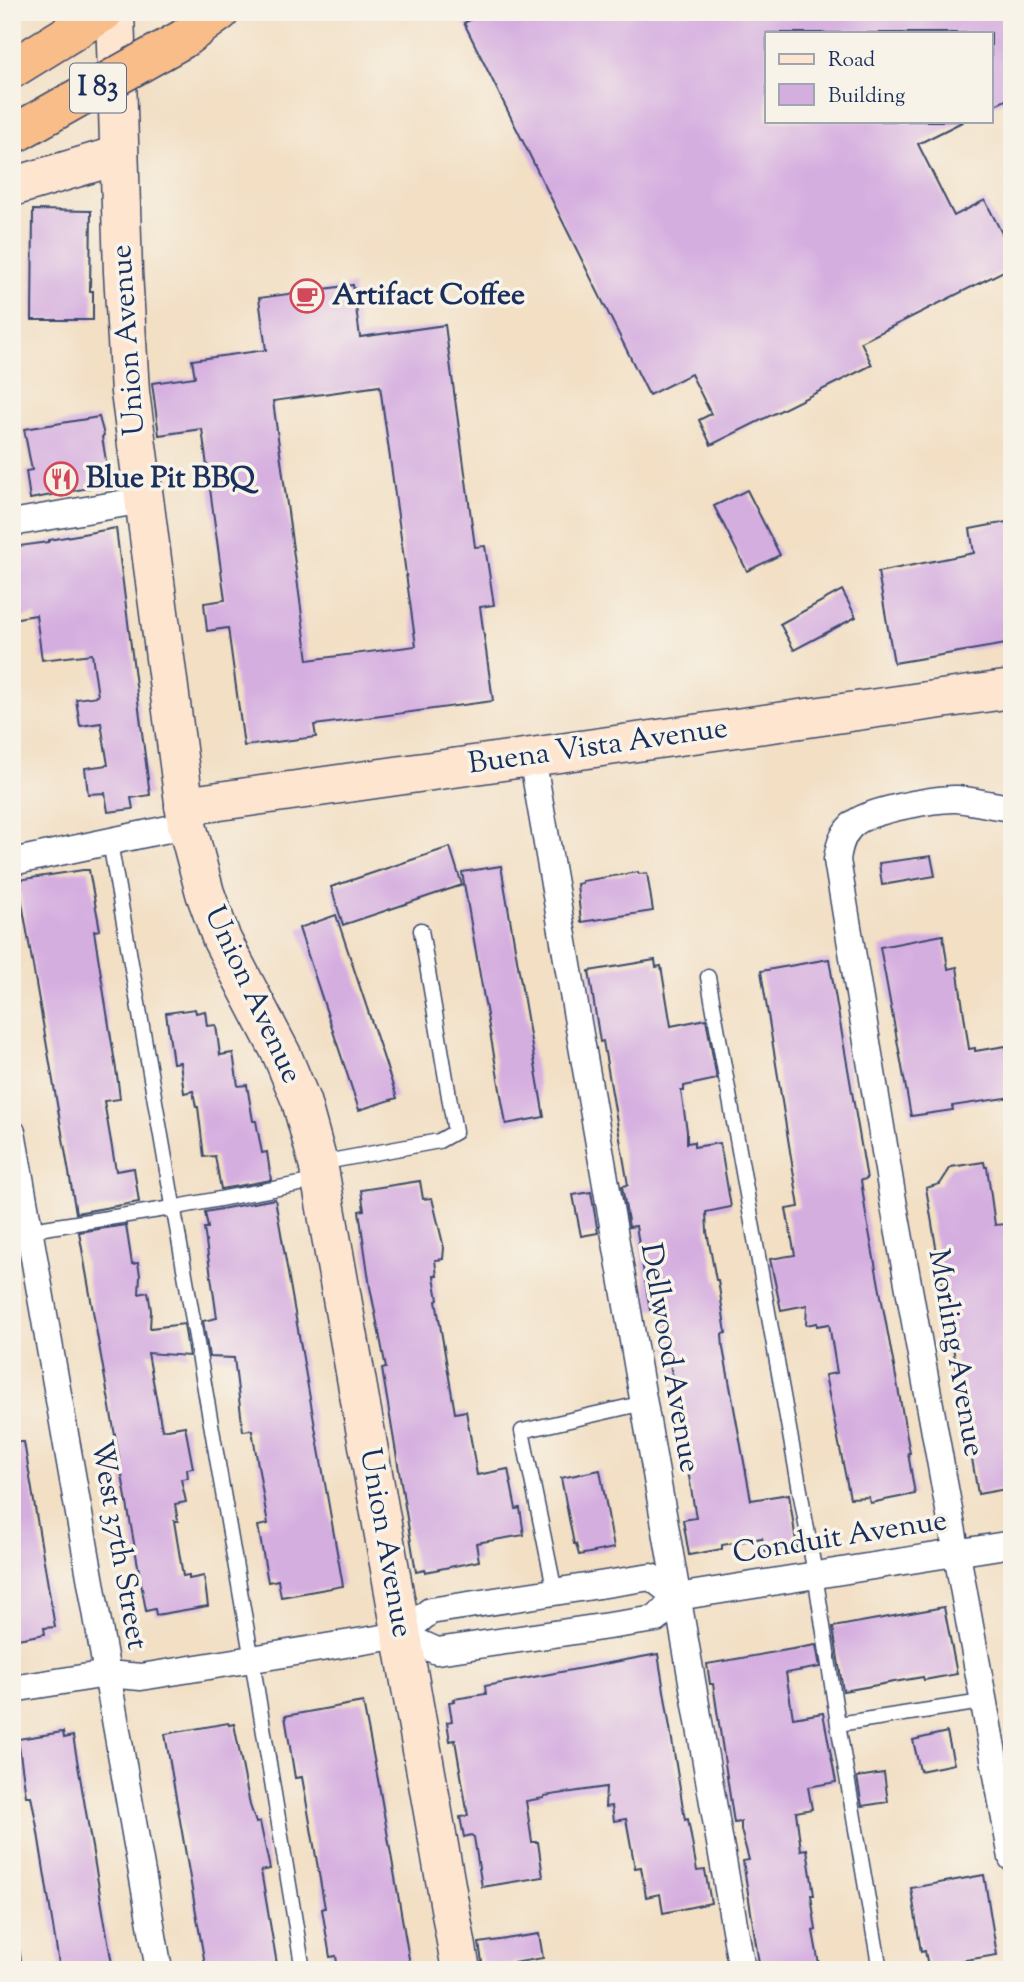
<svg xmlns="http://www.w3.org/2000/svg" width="1024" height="1982" font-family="'Sorts Mill Goudy',serif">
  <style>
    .pier { fill: #f2dfc4 }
    .building { fill: #d5aee0; fill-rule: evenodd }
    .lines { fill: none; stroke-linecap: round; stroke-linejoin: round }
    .lane-casing { stroke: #3b496d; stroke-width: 17 }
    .street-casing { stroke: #3b496d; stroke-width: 29 }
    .secondary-casing { stroke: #3b496d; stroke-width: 41 }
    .highway-casing { stroke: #3b496d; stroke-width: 41 }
    .lane { stroke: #fff; stroke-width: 14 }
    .street { stroke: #fff; stroke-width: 26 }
    .secondary { stroke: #fde5d0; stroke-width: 38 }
    .highway { stroke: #f9bd89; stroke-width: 38 }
    .highway-bridge-casing { stroke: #3b496d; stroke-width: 41; stroke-linecap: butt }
    .highway-bridge { stroke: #f9bd89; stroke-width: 38 }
    .labels { text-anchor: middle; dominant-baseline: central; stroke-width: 7; stroke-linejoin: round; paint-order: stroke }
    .shield { fill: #f7f3e8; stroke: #5d6a87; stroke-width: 2 }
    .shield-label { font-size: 28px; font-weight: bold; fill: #1b2f5e }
    .poi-label { font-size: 30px; font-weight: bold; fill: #1b2f5e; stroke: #f7f3e8; text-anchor: start }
    .street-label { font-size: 30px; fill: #1b2f5e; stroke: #f7f3e8 }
  </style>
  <rect width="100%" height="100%" fill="#f7f3e8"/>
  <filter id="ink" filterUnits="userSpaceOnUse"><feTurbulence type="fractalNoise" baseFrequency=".0143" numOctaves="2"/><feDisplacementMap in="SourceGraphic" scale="14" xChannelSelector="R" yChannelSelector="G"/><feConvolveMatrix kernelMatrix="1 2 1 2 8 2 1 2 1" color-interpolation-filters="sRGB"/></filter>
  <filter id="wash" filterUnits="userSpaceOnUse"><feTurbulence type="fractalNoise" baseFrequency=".00686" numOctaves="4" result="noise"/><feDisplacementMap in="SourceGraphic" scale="28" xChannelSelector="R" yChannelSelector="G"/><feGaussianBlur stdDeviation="1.57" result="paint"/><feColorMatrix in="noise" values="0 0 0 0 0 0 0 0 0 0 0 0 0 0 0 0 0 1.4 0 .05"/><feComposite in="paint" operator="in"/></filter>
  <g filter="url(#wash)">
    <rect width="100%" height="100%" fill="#f2dfc4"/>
    <!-- pier -->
    <polygon class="pier" points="99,12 194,12 12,124 12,62"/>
    <g id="blocks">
      <!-- building -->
      <g class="building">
        <polygon points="485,12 1012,12 1012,97 991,107 991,33 767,33 767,121 964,121 918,144 954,216 985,200 1012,253 1012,267 861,342 872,365 711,445 699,420 711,414 691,374 649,395 464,23"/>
        <polygon points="33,210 91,211 90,291 93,291 93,320 32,320"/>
        <path d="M 353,285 L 360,337 L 445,325 L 475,547 L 485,546 L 494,605 L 480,607 L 493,701 L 314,725 L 316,737 L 244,746 L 228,628 L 207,631 L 204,603 L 225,600 L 202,429 L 159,435 L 152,383 L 195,377 L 192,360 L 266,350 L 259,298 ZM 380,386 L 416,646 L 308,660 L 273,401 Z"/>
        <polygon points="99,417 104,435 102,437 110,484 30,499 26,471 32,470 24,429"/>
        <polygon points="747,490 780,555 747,571 714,506"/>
        <polygon points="1012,521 1012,643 894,663 878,572 974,553 970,529"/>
        <polygon points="116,528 150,795 131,798 133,809 108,812 105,793 88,794 85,768 108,765 101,723 80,726 76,699 98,696 92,654 42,660 36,615 12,619 12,547 49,542 49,540"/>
        <polygon points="842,590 856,617 794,650 780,624"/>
        <polygon points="450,847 462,885 343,925 331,887"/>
        <polygon points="931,856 935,876 882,885 879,863"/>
        <polygon points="501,866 544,1117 506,1124 462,872"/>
        <polygon points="83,870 89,870 100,930 94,931 118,1082 120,1099 104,1101 116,1171 134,1168 139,1202 76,1213 18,880"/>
        <polygon points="638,872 639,874 647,873 653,911 581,922 577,884 582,883 582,881"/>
        <polygon points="336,915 397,1098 359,1110 299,928"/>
        <polygon points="943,935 948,969 957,967 969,1049 975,1048 975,1051 1006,1046 1012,1097 952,1106 953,1110 911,1116 880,947"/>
        <polygon points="829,959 867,1179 861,1180 866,1215 910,1453 908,1453 915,1494 870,1503 869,1497 850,1498 825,1375 837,1373 829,1324 817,1326 817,1323 806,1325 807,1305 781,1310 770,1259 795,1255 786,1209 799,1207 761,971"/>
        <polygon points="655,960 656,967 661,966 671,1026 706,1019 717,1079 684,1086 684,1091 681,1091 687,1131 687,1143 694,1142 694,1147 720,1143 731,1207 706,1212 707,1232 716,1280 718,1280 726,1333 722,1334 723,1348 751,1500 789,1494 797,1548 765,1552 762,1538 722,1545 722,1549 689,1555 683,1520 696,1518 673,1381 661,1309 650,1310 636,1226 629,1227 622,1186 628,1185 603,1041 600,1042 589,971"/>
        <polygon points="195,1009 196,1013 205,1011 207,1026 216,1025 220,1055 233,1053 238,1086 247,1085 253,1121 256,1121 262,1153 267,1152 271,1180 221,1189 215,1156 204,1157 198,1107 196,1107 193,1091 184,1093 180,1062 173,1063 166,1013"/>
        <polygon points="984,1162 985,1167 987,1167 995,1225 1006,1224 1009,1241 1012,1240 1012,1488 978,1494 926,1188 940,1184 951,1167"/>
        <polygon points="420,1181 423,1199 432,1198 444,1248 443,1259 435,1260 437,1276 434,1276 438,1300 436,1301 455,1413 466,1411 477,1475 508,1469 516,1509 520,1508 524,1535 476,1543 479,1561 425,1572 425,1570 416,1572 382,1369 386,1368 370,1287 359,1211 364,1210 361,1190"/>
        <polygon points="591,1192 598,1233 581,1236 573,1195"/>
        <polygon points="275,1199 343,1586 281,1597 278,1580 268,1582 258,1526 268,1524 252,1430 243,1431 234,1358 209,1357 203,1321 217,1318 204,1228 208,1228 205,1212"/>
        <polygon points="126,1225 132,1264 138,1263 140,1275 139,1294 148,1292 151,1310 150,1328 184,1324 189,1356 148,1353 162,1430 185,1426 193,1468 187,1469 188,1478 181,1479 186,1502 175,1504 178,1521 174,1521 183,1576 189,1575 189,1579 204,1576 208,1606 156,1615 155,1609 146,1611 79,1232"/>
        <polygon points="12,1442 24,1442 55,1627 44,1628 45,1634 12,1640"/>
        <polygon points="600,1470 614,1548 579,1555 576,1544 574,1544 561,1478"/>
        <polygon points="944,1607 957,1674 924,1680 923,1677 843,1691 833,1627"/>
        <polygon points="816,1645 820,1667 786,1673 793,1718 823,1713 836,1782 808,1787 812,1809 796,1812 801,1850 807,1849 814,1895 811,1895 816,1930 813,1931 820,1970 760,1970 743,1861 749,1860 741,1830 741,1822 734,1823 713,1684 710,1684 707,1664"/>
        <polygon points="658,1654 685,1820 688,1819 697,1871 705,1870 711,1903 663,1913 660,1894 646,1897 641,1867 635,1868 626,1819 614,1821 612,1806 605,1807 606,1787 544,1796 544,1798 526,1801 532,1842 538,1842 543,1877 482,1887 474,1837 471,1835 464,1837 460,1817 468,1816 455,1740 450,1741 447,1722 452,1721 449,1702 455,1701 454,1699 486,1694 485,1686"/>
        <polygon points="363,1702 379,1785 411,1970 338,1970 336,1956 330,1957 322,1909 325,1908 302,1777 295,1778 285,1716"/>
        <polygon points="228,1723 229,1725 234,1724 250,1805 256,1823 260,1822 270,1869 261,1871 278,1970 206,1970 165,1734"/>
        <polygon points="63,1732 64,1738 73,1736 113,1970 60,1970 37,1827 31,1796 26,1796 18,1739"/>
        <polygon points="947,1732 954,1764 920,1771 913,1740"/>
        <polygon points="884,1773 888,1802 862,1806 857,1777"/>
        <polygon points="984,1875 997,1955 928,1966 925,1951 921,1952 911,1888"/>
        <polygon points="539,1934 543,1958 483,1968 479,1943"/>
      </g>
    </g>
  </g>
  <g filter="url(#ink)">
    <use href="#blocks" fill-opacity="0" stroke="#3b496d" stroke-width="2"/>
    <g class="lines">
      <defs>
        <g id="lane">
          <polyline points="110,842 252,1660 303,1970"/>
          <polyline points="708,977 815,1574 838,1724 880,1970"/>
          <polyline points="320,1163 439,1141 455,1132 421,930"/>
          <polyline points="12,1233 172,1208 321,1180"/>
          <polyline points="555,1592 522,1431 644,1403"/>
          <polyline points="838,1724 982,1702"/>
          <polyline points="12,1952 15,1970"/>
        </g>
        <g id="street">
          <polyline points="12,523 143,500"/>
          <polyline points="532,757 742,1970"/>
          <path d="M 1012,808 C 994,806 975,801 957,799 C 937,798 873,810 856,822 C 843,831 839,845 837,860 L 894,1206 L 1012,1858"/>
          <polyline points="12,862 187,825"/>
          <polyline points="12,1132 159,1970"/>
          <polyline points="401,1635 437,1651 656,1619 677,1597 1012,1544"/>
          <polyline points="12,1689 107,1674 141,1677 401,1635 430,1611 651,1577 677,1597"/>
        </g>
        <g id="secondary">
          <polyline points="115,12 123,272 130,392 187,825 205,893 222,940 282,1055 301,1101 318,1163 461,1970"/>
          <polyline points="12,187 119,155"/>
          <polyline points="184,806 1012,689"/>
        </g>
        <g id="highway">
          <polyline points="183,39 220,12"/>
          <polyline points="12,69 104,12"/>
        </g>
      </defs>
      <!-- lane casing -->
      <use href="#lane" class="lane-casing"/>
      <!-- street casing -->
      <use href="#street" class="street-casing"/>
      <!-- secondary casing -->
      <use href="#secondary" class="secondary-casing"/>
      <!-- highway casing -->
      <use href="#highway" class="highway-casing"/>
      <!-- lane -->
      <use href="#lane" class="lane"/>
      <!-- street -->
      <use href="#street" class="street"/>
      <!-- secondary -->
      <use href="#secondary" class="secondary"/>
      <!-- highway -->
      <use href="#highway" class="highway"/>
      <defs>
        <polyline id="highway-bridge" points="12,135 183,39"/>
      </defs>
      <!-- highway-bridge casing -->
      <use href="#highway-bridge" class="highway-bridge-casing"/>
      <!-- highway-bridge -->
      <use href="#highway-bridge" class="highway-bridge"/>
    </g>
  </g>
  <!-- icons -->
  <defs>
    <symbol id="cafe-ring" viewBox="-11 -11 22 22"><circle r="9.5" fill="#f7f3e8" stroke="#d1495b" stroke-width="1.5"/><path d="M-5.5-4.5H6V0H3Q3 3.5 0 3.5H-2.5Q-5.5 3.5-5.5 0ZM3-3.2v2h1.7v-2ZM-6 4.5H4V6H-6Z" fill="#d1495b"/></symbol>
    <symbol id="restaurant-ring" viewBox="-11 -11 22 22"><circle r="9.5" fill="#f7f3e8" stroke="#d1495b" stroke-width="1.5"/><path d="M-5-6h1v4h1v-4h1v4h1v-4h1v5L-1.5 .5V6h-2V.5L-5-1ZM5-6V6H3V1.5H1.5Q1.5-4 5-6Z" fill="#d1495b"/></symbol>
  </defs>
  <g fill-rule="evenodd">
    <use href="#cafe-ring" x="288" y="277" width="38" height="38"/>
    <use href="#restaurant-ring" x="42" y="460" width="38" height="38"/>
  </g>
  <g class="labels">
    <!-- shield labels -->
    <rect class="shield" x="70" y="63.5" width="56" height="49" rx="5"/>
    <g class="shield-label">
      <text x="98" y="88">I 83</text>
    </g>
    <!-- poi labels -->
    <g class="poi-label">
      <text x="332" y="296">Artifact Coffee</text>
      <text x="86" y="479">Blue Pit BBQ</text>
    </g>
    <!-- street labels -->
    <g class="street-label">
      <text transform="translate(129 340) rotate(-94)">Union Avenue</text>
      <text transform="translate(598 747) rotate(-8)">Buena Vista Avenue</text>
      <text transform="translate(252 995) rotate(65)">Union Avenue</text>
      <text transform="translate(955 1353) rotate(80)">Morling Avenue</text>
      <text transform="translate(669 1358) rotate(80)">Dellwood Avenue</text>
      <text transform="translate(840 1538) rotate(-9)">Conduit Avenue</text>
      <text transform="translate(385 1543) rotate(80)">Union Avenue</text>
      <text transform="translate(118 1545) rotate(80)">West 37th Street</text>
    </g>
  </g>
  <!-- margin -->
  <rect width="1024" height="1982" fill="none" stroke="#f7f3e8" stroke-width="42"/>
  <!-- legend -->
  <rect x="765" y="32" width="228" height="91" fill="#f7f3e8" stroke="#9fa5b1" stroke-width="2"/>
  <rect x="779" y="54" width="35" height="10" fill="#fde5d0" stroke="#9fa5b1" stroke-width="2"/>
  <text x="828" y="66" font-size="21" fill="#1b2f5e">Road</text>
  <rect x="779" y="84" width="35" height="21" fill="#d5aee0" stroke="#9fa5b1" stroke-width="2"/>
  <text x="828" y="102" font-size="21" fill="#1b2f5e">Building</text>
</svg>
